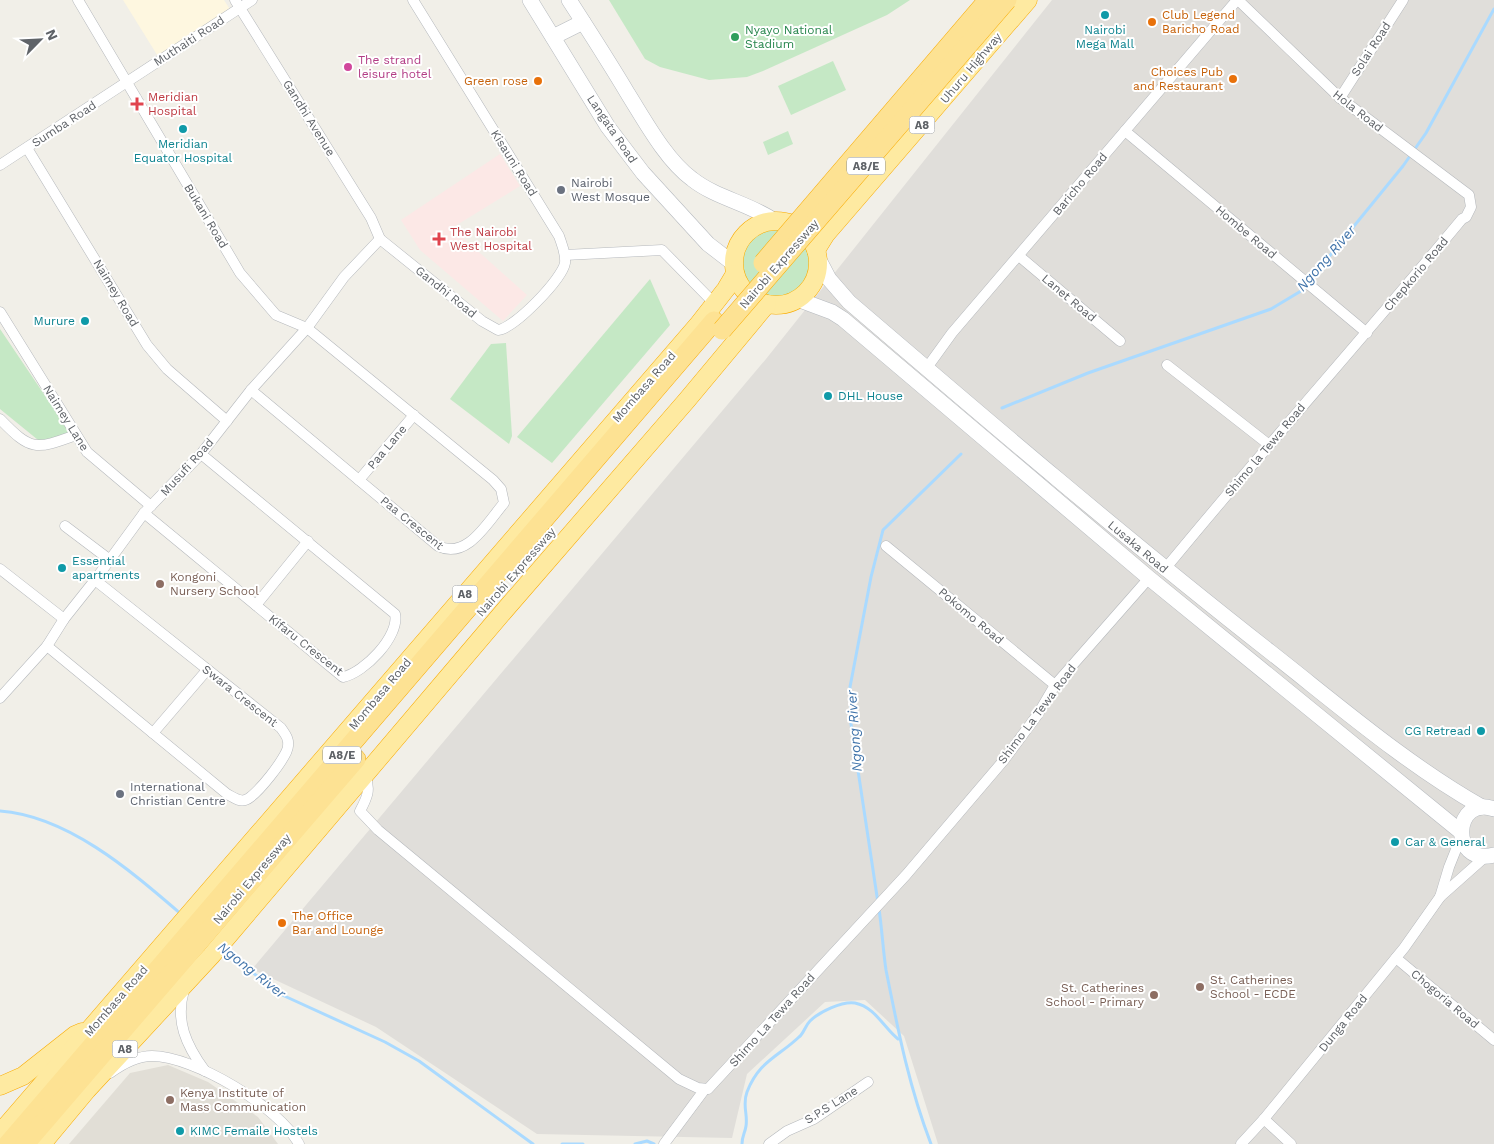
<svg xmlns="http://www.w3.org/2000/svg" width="1494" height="1144" font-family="'Work Sans',sans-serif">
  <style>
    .commercial { fill: #fef7e0 }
    .industrial { fill: #e0deda }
    .education { fill: #e1ded6 }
    .medical { fill: #fce8e6 }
    .green { fill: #c5e8c5 }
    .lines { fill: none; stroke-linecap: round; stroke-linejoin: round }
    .stream { stroke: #aadaff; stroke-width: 3 }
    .minor-casing { stroke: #b5b8bc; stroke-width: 11 }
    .secondary-casing { stroke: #b6babf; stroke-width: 16 }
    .trunk-casing { stroke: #f9ab00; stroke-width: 19 }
    .motorway-casing { stroke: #f9ab00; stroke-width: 20 }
    .minor { stroke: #fff; stroke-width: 10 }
    .secondary { stroke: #fff; stroke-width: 15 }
    .trunk { stroke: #feeaa1; stroke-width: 18 }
    .motorway { stroke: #fde293; stroke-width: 19 }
    .motorway-bridge-casing { stroke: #f9ab00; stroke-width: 20; stroke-linecap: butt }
    .motorway-bridge { stroke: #fde293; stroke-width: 19 }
    .culture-dot { fill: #0f9aa8; stroke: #fff; stroke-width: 2 }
    .food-dot { fill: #e8710a; stroke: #fff; stroke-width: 2 }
    .leisure-dot { fill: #2e9e5b; stroke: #fff; stroke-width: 2 }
    .hotel-dot { fill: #d1479c; stroke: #fff; stroke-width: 2 }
    .health-dot { fill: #e0444e; stroke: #fff; stroke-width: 2 }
    .worship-dot { fill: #6b7280; stroke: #fff; stroke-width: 2 }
    .education-dot { fill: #8d6e63; stroke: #fff; stroke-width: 2 }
    .labels { text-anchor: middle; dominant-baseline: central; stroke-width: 4; stroke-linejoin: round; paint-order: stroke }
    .shield { fill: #fff; stroke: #8f9295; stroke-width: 1 }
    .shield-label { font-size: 11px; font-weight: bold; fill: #5f6368 }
    .food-label { font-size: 12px; fill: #c56008; stroke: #fff; text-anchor: start }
    .leisure-label { font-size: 12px; fill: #27864d; stroke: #fff; text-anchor: start }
    .culture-label { font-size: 12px; fill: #0d838f; stroke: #fff; text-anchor: start }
    .street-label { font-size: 12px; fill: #5f6368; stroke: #fff }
    .hotel-label { font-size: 12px; fill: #b23c85; stroke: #fff; text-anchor: start }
    .health-label { font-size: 12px; fill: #be3a42; stroke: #fff; text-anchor: start }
    .worship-label { font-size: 12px; fill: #5b616d; stroke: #fff; text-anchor: start }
    .education-label { font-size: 12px; fill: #785e54; stroke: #fff; text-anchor: start }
    .water-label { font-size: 14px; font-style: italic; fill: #4174aa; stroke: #fff }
  </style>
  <rect width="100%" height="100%" fill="#f1efe8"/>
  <!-- commercial -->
  <polygon class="commercial" points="123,0 224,0 231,11 159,58"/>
  <!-- industrial -->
  <polygon class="industrial" points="1052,0 1494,0 1494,1144 938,1144 904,1036 865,1000 825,1002 747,1074 732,1138 537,1134 376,1027 252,969 766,359"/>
  <!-- education -->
  <polygon class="education" points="168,1065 208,1082 258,1117 278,1144 69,1144 130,1073"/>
  <!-- medical -->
  <polygon class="medical" points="500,154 520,186 452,228 527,295 503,321 420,250 401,220"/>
  <!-- green -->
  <g class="green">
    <polygon points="609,0 910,0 887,15 763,71 747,77 709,80 660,67 645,59"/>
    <polygon points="833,61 846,90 791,115 778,86"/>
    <polygon points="788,131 793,144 768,155 763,142"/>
    <circle cx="776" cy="263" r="34"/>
    <polygon points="650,279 670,325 552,463 517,437"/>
    <polygon points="0,329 56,412 76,435 43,444 0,409"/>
    <polygon points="506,343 512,436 509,444 450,399 491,344"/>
  </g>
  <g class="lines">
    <!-- stream -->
    <g class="stream">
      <polyline points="1002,408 1088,373 1271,309 1301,291 1403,166 1426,133 1494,9"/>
      <path d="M 0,811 C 68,816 131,871 181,914"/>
      <polyline points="878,903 851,724 850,687 871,577 883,530 961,454"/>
      <path d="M 879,909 C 882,929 883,950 886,970 C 898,1030 909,1087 931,1144"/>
      <polyline points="224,950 280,994 385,1042 419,1061 533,1144"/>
      <polyline points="562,1144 583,1144"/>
      <polyline points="635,1144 647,1141 654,1144"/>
      <path d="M 742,1144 C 742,1136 745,1133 746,1126 C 748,1114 742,1105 747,1092 C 759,1061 778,1057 799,1037 C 804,1033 805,1026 810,1021 C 819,1012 842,1001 855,1003 C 875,1007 884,1028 898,1039"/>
    </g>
    <defs>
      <g id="minor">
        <path d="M 78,0 L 240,273 L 276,315 L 307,328 L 493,480 L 501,489 L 504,503 C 487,523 467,560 438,546 L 251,390"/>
        <path d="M 235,0 L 371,218 L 380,239 L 482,321 L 498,330 C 515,328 562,279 565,263 C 566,253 562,245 559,236 L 413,0"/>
        <polyline points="1340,98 1403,0"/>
        <polyline points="1125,131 1367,333"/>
        <polyline points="27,148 147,345 167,369 227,421"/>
        <polyline points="0,165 252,0"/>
        <polyline points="565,255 662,250 714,303"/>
        <polyline points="1019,256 1120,341"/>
        <polyline points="0,312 87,452 151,506"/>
        <polyline points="1167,365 1268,444"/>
        <polyline points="926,369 952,333 1237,0"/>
        <path d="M 0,419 C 31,451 35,450 76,435"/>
        <polyline points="359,480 414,415"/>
        <path d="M 144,513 L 343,677 C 364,673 400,636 395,614 L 201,454"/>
        <polyline points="65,526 110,560"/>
        <polyline points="886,546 1055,685"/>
        <polyline points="0,569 64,619"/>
        <path d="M 1165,569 C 1262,451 1364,337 1462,219 L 1466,217 L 1471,207 L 1469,195 L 1340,98 L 1238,0"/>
        <polyline points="256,605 308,541"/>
        <path d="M 47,646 L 227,794 C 233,797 239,802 245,800 C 255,798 288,756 288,746 C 289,738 285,734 281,728 L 95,580"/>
        <polyline points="0,698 47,646 64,619 95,580 144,513 201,454 251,390 307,328 344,277 380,239"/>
        <polyline points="153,733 207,670"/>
        <path d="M 365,775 C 371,790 367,798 360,811 L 378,830 L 679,1079 L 698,1088 L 708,1089 L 906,875 L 1004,760 L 1038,714 L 1055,685 L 1149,578"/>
        <polyline points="1440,897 1449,867 1461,837"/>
        <polyline points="1396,958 1494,1040"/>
        <path d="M 184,990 C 175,1021 186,1045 205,1071"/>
        <path d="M 110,1073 C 121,1065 137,1056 152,1056 C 194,1056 279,1107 299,1144"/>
        <polyline points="1264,1119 1291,1144"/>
        <polyline points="664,1144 705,1089"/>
        <polyline points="769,1144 787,1131 814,1119 868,1082"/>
        <polyline points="1241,1144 1264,1119 1404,948 1440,897 1485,857"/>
      </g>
      <g id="secondary">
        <polyline points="530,0 608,127 643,173 708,244 734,264"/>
        <path d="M 569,0 C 589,31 609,62 628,94 C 645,121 666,160 692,179 C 716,198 748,203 773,220"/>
        <polyline points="553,37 583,22"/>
        <path d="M 818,258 L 829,279 L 849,302 C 988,421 1126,539 1269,651 C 1338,705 1406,764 1482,807"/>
        <polyline points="797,299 832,312 843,319 1149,578 1461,832"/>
        <path d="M 1494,809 C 1454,794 1448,866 1494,855"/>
      </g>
      <g id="trunk">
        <circle cx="776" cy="263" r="42"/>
        <polyline points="816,250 826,234 1028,0"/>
        <polyline points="0,1086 23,1076 75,1035 82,1032"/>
        <polyline points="0,1133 697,326 726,289 735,274"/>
        <polyline points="42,1144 87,1090 211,956 504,611 687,400 767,304"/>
      </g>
      <g id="motorway">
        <polyline points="8,1144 714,321"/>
        <polyline points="25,1144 356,759"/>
      </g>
    </defs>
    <!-- minor casing -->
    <use href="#minor" class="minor-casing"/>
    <!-- secondary casing -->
    <use href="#secondary" class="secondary-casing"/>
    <!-- trunk casing -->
    <use href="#trunk" class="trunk-casing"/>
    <!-- motorway casing -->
    <use href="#motorway" class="motorway-casing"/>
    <!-- minor -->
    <use href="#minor" class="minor"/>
    <!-- secondary -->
    <use href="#secondary" class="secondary"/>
    <!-- trunk -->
    <use href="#trunk" class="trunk"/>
    <!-- motorway -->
    <use href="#motorway" class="motorway"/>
    <defs>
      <g id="motorway-bridge">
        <polyline points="763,263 988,0"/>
        <polyline points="722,330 1007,0"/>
      </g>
    </defs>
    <!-- motorway-bridge casing -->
    <use href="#motorway-bridge" class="motorway-bridge-casing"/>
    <!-- motorway-bridge -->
    <use href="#motorway-bridge" class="motorway-bridge"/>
  </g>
  <!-- markers -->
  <g class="culture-dot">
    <circle cx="1105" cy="15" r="5"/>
    <circle cx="183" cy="129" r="5"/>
    <circle cx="85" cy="321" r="5"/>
    <circle cx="828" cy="396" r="5"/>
    <circle cx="62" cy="568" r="5"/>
    <circle cx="1481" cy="731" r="5"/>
    <circle cx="1395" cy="842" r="5"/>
    <circle cx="180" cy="1131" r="5"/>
  </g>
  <g class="food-dot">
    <circle cx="1152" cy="22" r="5"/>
    <circle cx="1233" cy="79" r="5"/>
    <circle cx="538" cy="81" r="5"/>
    <circle cx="282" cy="923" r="5"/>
  </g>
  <circle class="leisure-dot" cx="735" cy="37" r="5"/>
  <circle class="hotel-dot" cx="348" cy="67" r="5"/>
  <g class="health-dot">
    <path d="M134.5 96.5h5v5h5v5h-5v5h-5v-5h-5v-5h5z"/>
    <path d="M436.5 231.5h5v5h5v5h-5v5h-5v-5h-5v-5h5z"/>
  </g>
  <g class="worship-dot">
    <circle cx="561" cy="190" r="5"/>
    <circle cx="120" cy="794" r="5"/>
  </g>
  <g class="education-dot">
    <circle cx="160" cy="584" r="5"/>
    <circle cx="1200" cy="987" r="5"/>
    <circle cx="1154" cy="995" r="5"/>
    <circle cx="170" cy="1100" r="5"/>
  </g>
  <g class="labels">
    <!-- shield labels -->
    <g class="shield">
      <rect x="909.5" y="116.5" width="25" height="17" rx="4"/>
      <rect x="847" y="157.5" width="38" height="17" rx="4"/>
      <rect x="452.5" y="585.5" width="25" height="17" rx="4"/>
      <rect x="323" y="746.5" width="38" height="17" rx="4"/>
      <rect x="112.5" y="1040.5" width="25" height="17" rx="4"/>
    </g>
    <g class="shield-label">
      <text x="922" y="125">A8</text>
      <text x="866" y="166">A8/E</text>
      <text x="465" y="594">A8</text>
      <text x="342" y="755">A8/E</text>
      <text x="125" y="1049">A8</text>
    </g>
    <!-- food labels -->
    <g class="food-label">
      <text x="1162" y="15">Club Legend<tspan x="1162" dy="14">Baricho Road</tspan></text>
      <text x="1223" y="72" text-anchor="end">Choices Pub<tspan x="1223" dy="14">and Restaurant</tspan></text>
      <text x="528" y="81" text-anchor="end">Green rose</text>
      <text x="292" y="916">The Office<tspan x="292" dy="14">Bar and Lounge</tspan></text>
    </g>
    <!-- leisure labels -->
    <g class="leisure-label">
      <text x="745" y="30">Nyayo National<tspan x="745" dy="14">Stadium</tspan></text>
    </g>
    <!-- culture labels -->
    <g class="culture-label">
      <text x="1105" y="30" text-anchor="middle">Nairobi<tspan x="1105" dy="14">Mega Mall</tspan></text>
      <text x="183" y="144" text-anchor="middle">Meridian<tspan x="183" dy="14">Equator Hospital</tspan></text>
      <text x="75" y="321" text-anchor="end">Murure</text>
      <text x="838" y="396">DHL House</text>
      <text x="72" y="561">Essential<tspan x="72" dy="14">apartments</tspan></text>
      <text x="1471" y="731" text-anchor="end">CG Retread</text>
      <text x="1405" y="842">Car &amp; General</text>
      <text x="190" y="1131">KIMC Femaile Hostels</text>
    </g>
    <!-- street labels -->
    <g class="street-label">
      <text transform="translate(189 41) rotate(-33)">Muthaiti Road</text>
      <text transform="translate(1371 49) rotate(-57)">Solai Road</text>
      <text transform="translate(971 68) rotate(-50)">Uhuru Highway</text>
      <text transform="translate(1358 111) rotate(38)">Hola Road</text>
      <text transform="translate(309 118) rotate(58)">Gandhi Avenue</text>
      <text transform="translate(64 124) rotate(-33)">Sumba Road</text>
      <text transform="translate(612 129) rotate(56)">Langata Road</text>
      <text transform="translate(514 163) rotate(58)">Kisauni Road</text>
      <text transform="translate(1080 184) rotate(-50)">Baricho Road</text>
      <text transform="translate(206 216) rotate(59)">Bukani Road</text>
      <text transform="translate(1246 232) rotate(40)">Hombe Road</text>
      <text transform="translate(779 264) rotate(-49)">Nairobi Expressway</text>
      <text transform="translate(1416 274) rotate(-50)">Chepkorio Road</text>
      <text transform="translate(446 292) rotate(39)">Gandhi Road</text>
      <text transform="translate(116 293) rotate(59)">Naimey Road</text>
      <text transform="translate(1069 298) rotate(40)">Lanet Road</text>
      <text transform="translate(644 387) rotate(-49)">Mombasa Road</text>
      <text transform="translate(66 418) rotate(58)">Naimey Lane</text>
      <text transform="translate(387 447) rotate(-50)">Paa Lane</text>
      <text transform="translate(1265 450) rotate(-50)">Shimo la Tewa Road</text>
      <text transform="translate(187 467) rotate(-48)">Musufi Road</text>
      <text transform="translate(412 523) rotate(39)">Paa Crescent</text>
      <text transform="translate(1138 547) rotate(40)">Lusaka Road</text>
      <text transform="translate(516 572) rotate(-49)">Nairobi Expressway</text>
      <text transform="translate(971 616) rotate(40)">Pokomo Road</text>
      <text transform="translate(306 645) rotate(38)">Kifaru Crescent</text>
      <text transform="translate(380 694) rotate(-50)">Mombasa Road</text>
      <text transform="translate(240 696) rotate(38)">Swara Crescent</text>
      <text transform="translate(1037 714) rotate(-53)">Shimo La Tewa Road</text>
      <text transform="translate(252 879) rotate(-50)">Nairobi Expressway</text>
      <text transform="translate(1445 999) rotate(40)">Chogoria Road</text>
      <text transform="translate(116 1001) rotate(-49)">Mombasa Road</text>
      <text transform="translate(772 1020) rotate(-48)">Shimo La Tewa Road</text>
      <text transform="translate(1343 1023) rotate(-51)">Dunga Road</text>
      <text transform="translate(831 1105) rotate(-32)">S.P.S Lane</text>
    </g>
    <!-- hotel labels -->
    <g class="hotel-label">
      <text x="358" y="60">The strand<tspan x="358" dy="14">leisure hotel</tspan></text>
    </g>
    <!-- health labels -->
    <g class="health-label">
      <text x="148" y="97">Meridian<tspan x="148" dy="14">Hospital</tspan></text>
      <text x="450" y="232">The Nairobi<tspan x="450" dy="14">West Hospital</tspan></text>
    </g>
    <!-- worship labels -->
    <g class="worship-label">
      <text x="571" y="183">Nairobi<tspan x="571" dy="14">West Mosque</tspan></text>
      <text x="130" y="787">International<tspan x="130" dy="14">Christian Centre</tspan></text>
    </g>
    <!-- education labels -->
    <g class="education-label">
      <text x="170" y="577">Kongoni<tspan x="170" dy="14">Nursery School</tspan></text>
      <text x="1210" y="980">St. Catherines<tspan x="1210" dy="14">School - ECDE</tspan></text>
      <text x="1144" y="988" text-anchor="end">St. Catherines<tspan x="1144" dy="14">School - Primary</tspan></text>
      <text x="180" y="1093">Kenya Institute of<tspan x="180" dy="14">Mass Communication</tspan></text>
    </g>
    <!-- water labels -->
    <g class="water-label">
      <text transform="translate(1326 258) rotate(-49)">Ngong River</text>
      <text transform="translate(854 731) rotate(-94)">Ngong River</text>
      <text transform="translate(252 970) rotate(38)">Ngong River</text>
    </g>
  </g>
  <!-- north arrow -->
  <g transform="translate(40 40) rotate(66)" stroke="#ffffff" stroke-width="4" paint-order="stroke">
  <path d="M0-4L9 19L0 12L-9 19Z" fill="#5f6368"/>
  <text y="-8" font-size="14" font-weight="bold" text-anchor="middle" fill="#5f6368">N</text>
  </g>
</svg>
